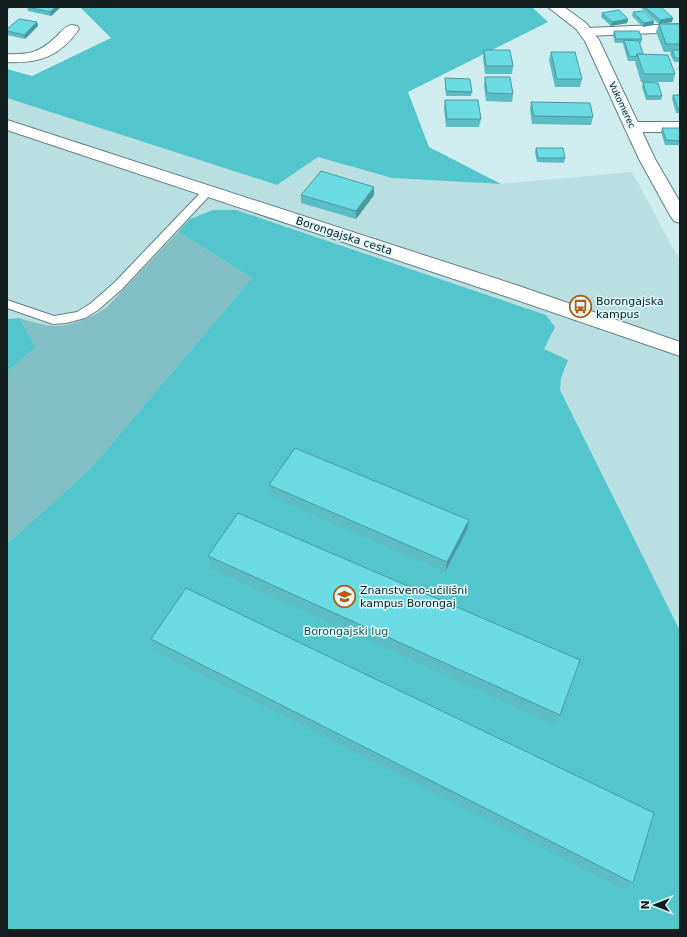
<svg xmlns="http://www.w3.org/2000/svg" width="687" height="937" font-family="'DejaVu Sans',sans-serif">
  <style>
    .built { fill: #b9dfe1 }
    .green { fill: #81bfc4 }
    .forest { fill: #53c5cd }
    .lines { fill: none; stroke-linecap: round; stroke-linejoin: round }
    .lane-casing { stroke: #647e80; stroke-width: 2 }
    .street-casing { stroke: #647e80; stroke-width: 2 }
    .secondary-casing { stroke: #647e80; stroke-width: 2 }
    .lane { fill: #fff; fill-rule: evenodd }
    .street { fill: #fff; fill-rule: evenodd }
    .secondary { fill: #fff; fill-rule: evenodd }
    .wall { fill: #5bbcc3 }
    .shaded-wall { fill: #4a999f }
    .building { fill: #6adbe3; stroke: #4a999f }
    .labels { text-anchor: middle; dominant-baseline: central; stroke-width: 3; stroke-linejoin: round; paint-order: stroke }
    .far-street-label { font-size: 9px; fill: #121d1d; stroke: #dcf9fb }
    .street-label { font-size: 11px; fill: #121d1d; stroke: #dcf9fb }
    .poi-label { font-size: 11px; fill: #121d1d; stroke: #dcf9fb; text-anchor: start }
    .park-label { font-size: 11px; fill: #215356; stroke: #dcf9fb }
  </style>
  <rect width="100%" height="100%" fill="#cfecee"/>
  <!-- built -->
  <polygon class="built" points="7,98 277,185 317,157 392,178 500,184 632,172 680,261 680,930 7,930"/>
  <!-- green -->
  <path class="green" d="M 178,232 L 252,278 L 91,468 L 7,544 L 7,372 L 36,347 L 19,318 C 30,321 42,325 53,326 C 69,327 93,317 106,308 Z"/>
  <!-- forest -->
  <g class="forest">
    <polygon points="80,7 532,7 548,22 408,92 429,147 501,184 392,178 318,157 277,185 7,98 7,69 32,76 111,38"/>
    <polygon points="213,210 236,210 546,315 555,327 544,349 568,360 561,378 560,390 680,631 680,930 7,930 7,544 91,468 252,278 178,232 190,219"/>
    <polygon points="19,318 36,347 7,372 7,319"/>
  </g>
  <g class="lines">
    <defs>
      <polygon id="lane" points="208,188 213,191 212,193 122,289 98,310 85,318 66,323 53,324 7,308 7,300 54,316 77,312 90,304 114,283 204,189"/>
      <g id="street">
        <polygon points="680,24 680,32 587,36 582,35 580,32 582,29 587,28"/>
        <path d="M 72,25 L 77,26 L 79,29 C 61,56 38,64 7,62 L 7,54 C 31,55 40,52 57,36 C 62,31 65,26 72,25 Z"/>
        <polygon points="7,120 519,286 680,342 680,356 505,296 7,130"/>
        <polygon points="632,122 680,122 680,132 632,132 626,130 624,127 626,124"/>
      </g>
      <polygon id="secondary" points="548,7 564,7 586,23 599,40 655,159 680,202 680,223 674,221 671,217 639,159 585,41 576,29"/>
    </defs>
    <!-- lane casing -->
    <use href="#lane" class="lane-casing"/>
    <!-- street casing -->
    <use href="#street" class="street-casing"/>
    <!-- secondary casing -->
    <use href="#secondary" class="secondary-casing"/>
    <!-- lane -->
    <use href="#lane" class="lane"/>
    <!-- street -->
    <use href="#street" class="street"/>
    <!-- secondary -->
    <use href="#secondary" class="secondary"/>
  </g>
  <!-- wall -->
  <g class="wall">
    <polygon points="27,7 61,7 51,16 28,11"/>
    <polygon points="641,7 661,7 672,22 660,24 680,24 680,62 674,62 670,54 671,52 664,52 656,32 659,24 641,8"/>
    <polygon points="633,12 654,21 653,25 643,27 632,16"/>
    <polygon points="602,13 627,23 611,26 601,17"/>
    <polygon points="37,22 38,26 25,39 7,35 7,29"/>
    <polygon points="614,31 642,39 641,43 639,43 643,54 675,74 673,82 641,82 635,62 635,61 628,61 623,44 623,43 615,43 613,35"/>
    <polygon points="484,50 513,66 512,74 485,74 483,58"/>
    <polygon points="551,52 582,79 580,87 555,87 549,60"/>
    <polygon points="680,64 680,72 678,68"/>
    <polygon points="485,77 513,94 512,102 486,101 484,85"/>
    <polygon points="445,78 472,92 471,96 446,96 445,83"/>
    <polygon points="643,82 662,96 661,100 646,100 642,87"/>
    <polygon points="673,95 680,95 680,113 676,113 672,99"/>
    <polygon points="445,100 481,119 479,127 446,127 444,108"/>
    <polygon points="531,102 593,117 591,125 532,124 530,110"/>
    <polygon points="662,128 680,128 680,145 665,145 661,132"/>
    <polygon points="536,148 565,158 564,163 537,162 535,152"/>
    <polygon points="301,195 374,195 356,219 301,203"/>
    <polygon points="269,485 467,530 445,572 270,496"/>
    <polygon points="208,556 560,715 555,725 211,569"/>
    <polygon points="151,639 633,883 625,890 155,651"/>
  </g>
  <!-- shaded-wall -->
  <g class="shaded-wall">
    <polygon points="7,7 11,7 7,10"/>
    <polygon points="56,7 61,7 51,16 50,12"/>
    <polygon points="673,18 672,22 659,24 660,20"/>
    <polygon points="628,19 627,23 611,26 612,22"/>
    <polygon points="654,21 653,25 643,27 644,23"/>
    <polygon points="37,22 38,26 25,39 24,35"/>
    <polygon points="374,187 374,195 356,219 356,211"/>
    <polygon points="469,520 467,530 445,572 447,562"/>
  </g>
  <!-- building -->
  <g class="building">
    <polygon points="27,7 56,7 50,12"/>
    <polygon points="645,7 661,7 673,18 660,20"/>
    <polygon points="619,10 628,19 612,22 602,13"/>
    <polygon points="643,11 654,21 644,23 633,12"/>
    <polygon points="19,19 37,22 24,35 7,31 7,29"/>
    <polygon points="659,24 680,24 680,44 666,44"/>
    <polygon points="614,31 639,31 642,39 616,39"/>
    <polygon points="624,40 639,41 643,54 637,54 636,57 629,56"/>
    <polygon points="484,50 510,50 513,66 486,66"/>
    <polygon points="672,50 680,50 680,58 675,58"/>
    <polygon points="551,52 575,52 582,79 557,79"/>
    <polygon points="637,54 668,55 675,74 644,74"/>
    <polygon points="485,77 510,77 513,94 487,93"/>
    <polygon points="445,78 470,79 472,92 446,91"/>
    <polygon points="643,82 658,83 662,96 647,96"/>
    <polygon points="673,95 680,95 680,109 678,109"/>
    <polygon points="445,100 478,100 481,119 447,119"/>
    <polygon points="531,102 590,103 593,117 534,116"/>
    <polygon points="662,128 680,128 680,141 666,140"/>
    <polygon points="536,148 563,148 565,158 538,158"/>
    <polygon points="321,171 374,187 356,211 301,195"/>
    <polygon points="295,448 469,520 447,562 269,485"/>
    <polygon points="238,513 580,660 560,715 208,556"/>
    <polygon points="186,588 654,813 633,883 151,639"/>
  </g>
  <!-- icons -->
  <defs>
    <symbol id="bus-ring" viewBox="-11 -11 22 22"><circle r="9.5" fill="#dcf9fb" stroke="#b85a0d" stroke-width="1.5"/><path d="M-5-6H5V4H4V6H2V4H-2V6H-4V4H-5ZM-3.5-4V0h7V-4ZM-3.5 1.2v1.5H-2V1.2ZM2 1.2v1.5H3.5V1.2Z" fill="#b85a0d"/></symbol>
    <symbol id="university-ring" viewBox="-11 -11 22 22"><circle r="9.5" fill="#dcf9fb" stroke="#b85a0d" stroke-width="1.5"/><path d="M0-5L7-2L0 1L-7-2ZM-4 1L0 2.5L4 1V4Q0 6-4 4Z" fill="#b85a0d"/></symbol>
  </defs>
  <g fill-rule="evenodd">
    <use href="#bus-ring" x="568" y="294" width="25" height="25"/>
    <use href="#university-ring" x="332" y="584" width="25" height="25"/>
  </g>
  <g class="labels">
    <!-- far-street labels -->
    <g class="far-street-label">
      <text transform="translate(622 105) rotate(65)">Vukomerec</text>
    </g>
    <!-- street labels -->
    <g class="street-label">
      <text transform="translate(344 236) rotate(18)">Borongajska cesta</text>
    </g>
    <!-- poi labels -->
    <g class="poi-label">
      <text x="596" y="301">Borongajska<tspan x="596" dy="13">kampus</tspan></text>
      <text x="360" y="590">Znanstveno-učilišni<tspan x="360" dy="13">kampus Borongaj</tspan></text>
    </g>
    <!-- park labels -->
    <g class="park-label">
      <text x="346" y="631">Borongajski lug</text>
    </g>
  </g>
  <!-- border -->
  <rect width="687" height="937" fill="none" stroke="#121d1d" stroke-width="16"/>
  <!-- north arrow -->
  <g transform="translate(655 905) rotate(270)" stroke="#dcf9fb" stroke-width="3" paint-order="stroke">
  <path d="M0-3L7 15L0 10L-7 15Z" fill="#121d1d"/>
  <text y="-6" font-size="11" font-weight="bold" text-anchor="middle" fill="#121d1d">N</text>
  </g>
</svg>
